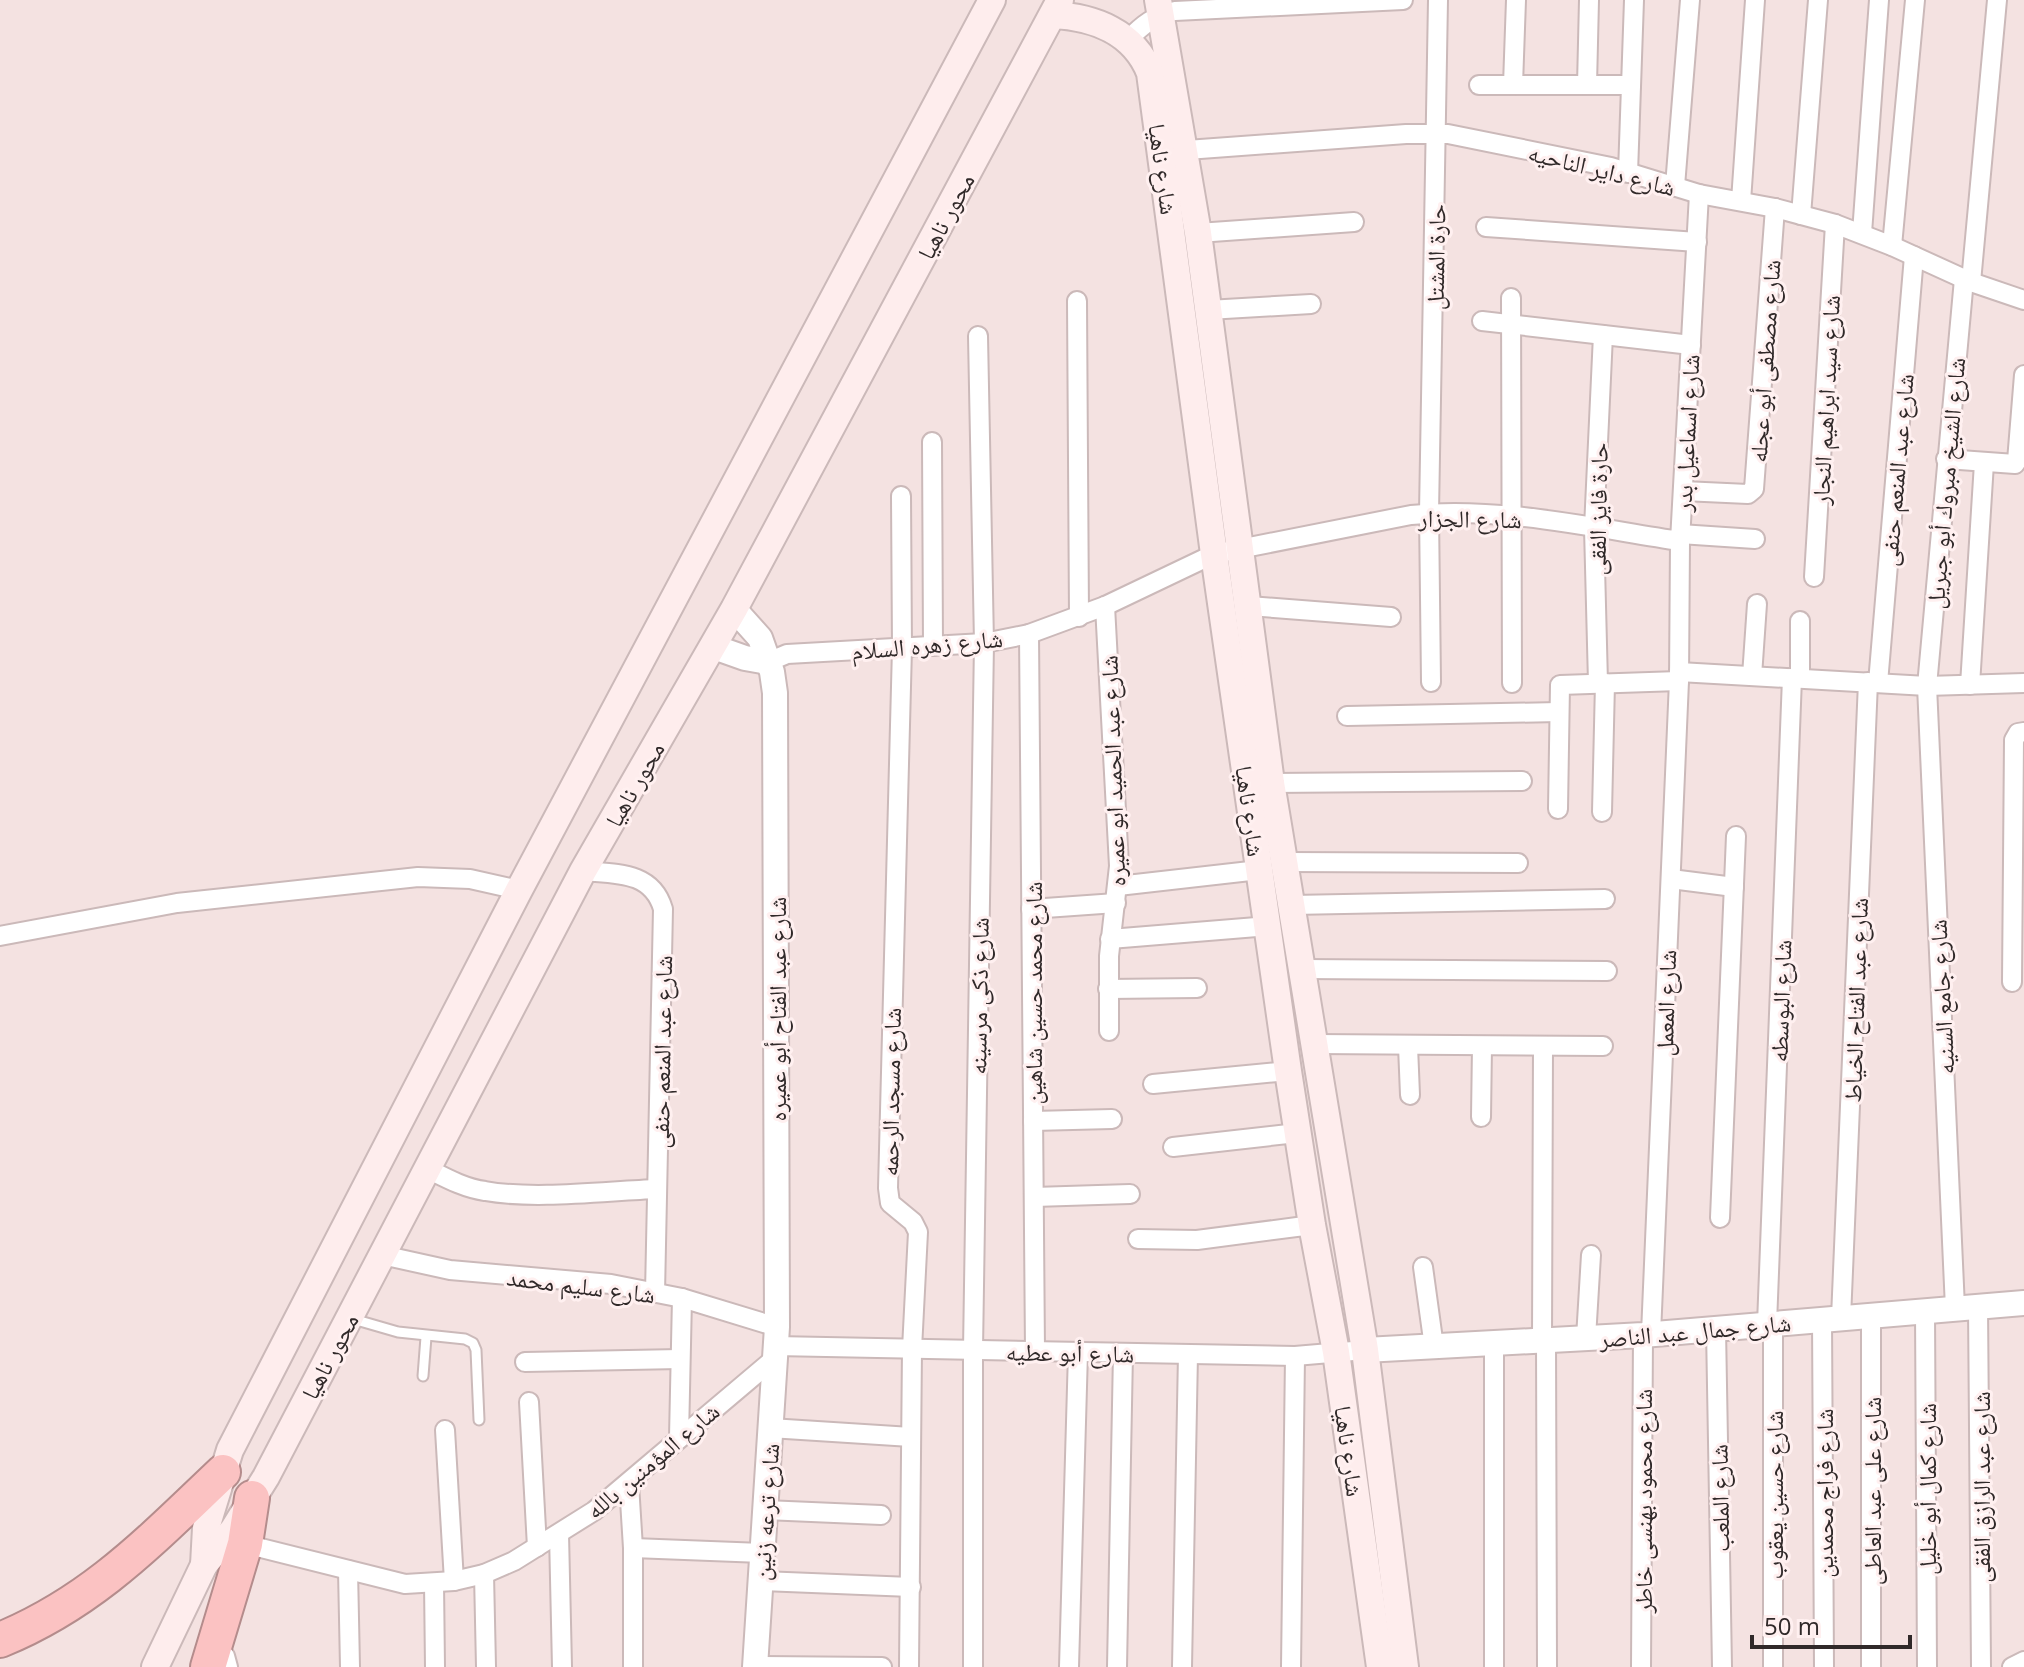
<svg xmlns="http://www.w3.org/2000/svg" width="2024" height="1667" font-family="'Open Sans','Noto Naskh Arabic',sans-serif">
  <style>
    .lines { fill: none; stroke-linecap: round; stroke-linejoin: round }
    .service-casing { stroke: #cbb9b9; stroke-width: 13 }
    .minor-casing { stroke: #cbb9b9; stroke-width: 22 }
    .tertiary-casing { stroke: #cbb9b9; stroke-width: 28 }
    .secondary-casing { stroke: #cbb9b9; stroke-width: 30 }
    .motorway-casing { stroke: #b48c8c; stroke-width: 38 }
    .service { stroke: #fff; stroke-width: 9 }
    .minor { stroke: #fff; stroke-width: 18 }
    .tertiary { stroke: #fff; stroke-width: 24 }
    .secondary { stroke: #feeded; stroke-width: 26 }
    .motorway { stroke: #fbc2c2; stroke-width: 34 }
    .labels { text-anchor: middle; dominant-baseline: central; stroke-width: 6; stroke-linejoin: round; paint-order: stroke }
    .street-label { font-size: 24px; fill: #302929; stroke: #fff0f0 }
  </style>
  <rect width="100%" height="100%" fill="#f4e2e1"/>
  <g class="lines">
    <defs>
      <g id="service">
        <polyline points="353,1319 398,1332 465,1339 473,1343 476,1350 479,1420"/>
        <polyline points="423,1376 426,1337"/>
      </g>
      <g id="minor">
        <path d="M 1128,40 C 1142,25 1155,15 1175,11 L 1403,0"/>
        <polyline points="1479,85 1631,85"/>
        <polyline points="1513,85 1516,0"/>
        <polyline points="1587,85 1589,0"/>
        <polyline points="1173,151 1406,134 1448,134 1611,167 1699,194 1775,208 1835,224 1892,246 1971,282 2024,300"/>
        <polyline points="1628,173 1634,0"/>
        <polyline points="1675,186 1690,0"/>
        <polyline points="1741,201 1755,0"/>
        <polyline points="1801,215 1818,0"/>
        <polyline points="1486,227 1697,242"/>
        <polyline points="1198,233 1354,222"/>
        <polyline points="1862,233 1879,0"/>
        <polyline points="1892,246 1915,0"/>
        <polyline points="1971,282 1997,0"/>
        <polyline points="1511,298 1512,683"/>
        <polyline points="1077,301 1079,617"/>
        <polyline points="1208,310 1311,304"/>
        <polyline points="1482,321 1691,345"/>
        <polyline points="932,442 933,646"/>
        <polyline points="1946,459 2015,464 2017,461 2024,375"/>
        <polyline points="1683,491 1748,494 1754,489 1775,208"/>
        <polyline points="901,496 902,648 888,1188 890,1203 913,1222 918,1232 912,1349 909,1667"/>
        <polyline points="1680,534 1755,539"/>
        <polyline points="1814,577 1835,224"/>
        <polyline points="1105,606 1119,866 1109,956 1109,1031"/>
        <polyline points="1249,606 1391,617"/>
        <polyline points="1800,621 1800,678"/>
        <polyline points="1029,634 1035,1351"/>
        <path d="M 768,662 L 787,654 L 984,643 L 1029,634 L 1105,606 L 1214,554 L 1411,515 C 1500,506 1593,528 1680,541"/>
        <polyline points="1679,672 1927,686 2024,683"/>
        <polyline points="1752,676 1757,604"/>
        <polyline points="1431,682 1429,513 1438,0"/>
        <polyline points="1598,683 1594,528 1603,335"/>
        <polyline points="1878,683 1914,256"/>
        <polyline points="1970,685 1984,463"/>
        <polyline points="1347,716 1559,712"/>
        <polyline points="1271,783 1522,781"/>
        <polyline points="1558,809 1560,685 1679,681"/>
        <polyline points="1602,812 1605,683"/>
        <polyline points="1285,862 1518,863"/>
        <path d="M 583,871 C 616,874 652,871 663,909 L 655,1293"/>
        <polyline points="1671,879 1734,887"/>
        <polyline points="1118,886 1259,870"/>
        <polyline points="1292,905 1605,899"/>
        <polyline points="1031,909 1116,903"/>
        <polyline points="0,936 177,903 418,877 470,879 519,890"/>
        <polyline points="1110,939 1269,926"/>
        <polyline points="1302,969 1607,971"/>
        <polyline points="2012,982 2014,740 2018,733 2024,732"/>
        <polyline points="1108,989 1197,988"/>
        <polyline points="1315,1044 1603,1046"/>
        <polyline points="1408,1046 1410,1095"/>
        <polyline points="1153,1084 1288,1071"/>
        <polyline points="1481,1117 1482,1046"/>
        <polyline points="1033,1121 1112,1119"/>
        <polyline points="1173,1147 1297,1133"/>
        <path d="M 428,1169 C 446,1178 464,1188 485,1191 C 535,1200 605,1191 657,1189"/>
        <polyline points="1034,1197 1130,1194"/>
        <polyline points="1720,1218 1736,836"/>
        <polyline points="1138,1239 1197,1240 1312,1225"/>
        <polyline points="382,1255 450,1270 611,1284 682,1298 777,1327"/>
        <polyline points="1423,1267 1434,1347"/>
        <polyline points="1978,1306 1981,1667"/>
        <polyline points="1955,1308 1927,686 1964,279"/>
        <polyline points="1925,1311 1927,1667"/>
        <polyline points="1841,1318 1868,682"/>
        <polyline points="1822,1319 1824,1667"/>
        <polyline points="1767,1324 1792,678"/>
        <polyline points="1716,1329 1722,1667"/>
        <polyline points="1651,1334 1679,681 1680,541 1699,194"/>
        <polyline points="1586,1338 1591,1255"/>
        <polyline points="1542,1341 1543,1046"/>
        <polyline points="1546,1341 1547,1667"/>
        <polyline points="1494,1344 1494,1667"/>
        <polyline points="775,1346 1295,1356 1365,1350"/>
        <polyline points="525,1362 680,1359"/>
        <polyline points="529,1402 537,1547"/>
        <polyline points="770,1428 911,1437"/>
        <polyline points="445,1430 454,1581"/>
        <polyline points="679,1437 682,1298"/>
        <polyline points="629,1484 633,1548 633,1667"/>
        <polyline points="765,1510 881,1515"/>
        <polyline points="559,1534 562,1667"/>
        <polyline points="245,1544 405,1584 454,1581 484,1574 514,1561 594,1511 775,1358"/>
        <polyline points="633,1548 762,1553"/>
        <polyline points="348,1570 350,1667"/>
        <polyline points="484,1574 486,1667"/>
        <polyline points="760,1581 911,1587"/>
        <polyline points="434,1583 435,1667"/>
        <polyline points="214,1643 225,1656 228,1667"/>
        <polyline points="755,1666 882,1667"/>
        <polyline points="973,1667 973,1350 984,643 978,336"/>
        <polyline points="1069,1667 1078,1352"/>
        <polyline points="1117,1667 1123,1353"/>
        <polyline points="1182,1667 1188,1354"/>
        <polyline points="1291,1667 1295,1356"/>
        <polyline points="1641,1667 1643,1335"/>
        <polyline points="1773,1667 1773,1324"/>
        <polyline points="1871,1667 1871,1315"/>
        <polyline points="2012,1667 2024,1661"/>
      </g>
      <g id="tertiary">
        <polyline points="734,609 760,638 772,672 775,693 777,1327 755,1667"/>
        <polyline points="714,647 745,658 768,662"/>
        <polyline points="1365,1350 1643,1335 2024,1303"/>
      </g>
      <g id="secondary">
        <polyline points="1158,0 1198,233 1271,783 1365,1350 1405,1667"/>
        <path d="M 1053,15 C 1094,17 1134,32 1150,73 L 1214,554 L 1288,1071 L 1312,1225 L 1336,1352 L 1380,1667"/>
        <polyline points="204,1565 206,1528 230,1450 519,890 992,0"/>
        <polyline points="155,1667 204,1565 233,1530 266,1477 583,871 734,609 1060,0"/>
      </g>
      <g id="motorway">
        <path d="M 0,1640 C 93,1602 151,1540 223,1472"/>
        <polyline points="208,1667 245,1544 252,1498"/>
      </g>
    </defs>
    <!-- service casing -->
    <use href="#service" class="service-casing"/>
    <!-- minor casing -->
    <use href="#minor" class="minor-casing"/>
    <!-- tertiary casing -->
    <use href="#tertiary" class="tertiary-casing"/>
    <!-- secondary casing -->
    <use href="#secondary" class="secondary-casing"/>
    <!-- motorway casing -->
    <use href="#motorway" class="motorway-casing"/>
    <!-- service -->
    <use href="#service" class="service"/>
    <!-- minor -->
    <use href="#minor" class="minor"/>
    <!-- tertiary -->
    <use href="#tertiary" class="tertiary"/>
    <!-- secondary -->
    <use href="#secondary" class="secondary"/>
    <!-- motorway -->
    <use href="#motorway" class="motorway"/>
  </g>
  <g class="labels">
    <!-- street labels -->
    <g class="street-label">
      <text transform="translate(1164 169) rotate(82)">شارع ناهيا</text>
      <text transform="translate(1602 169) rotate(14)">شارع داير الناحيه</text>
      <text transform="translate(945 216) rotate(-62)">محور ناهيا</text>
      <text transform="translate(1435 257) rotate(-89)">حارة المشتل</text>
      <text transform="translate(1764 361) rotate(-86)">شارع مصطفى أبو عجله</text>
      <text transform="translate(1825 400) rotate(-87)">شارع سيد ابراهيم النجار</text>
      <text transform="translate(1686 433) rotate(-87)">شارع اسماعيل بدر</text>
      <text transform="translate(1896 470) rotate(-85)">شارع عبد المنعم حنفى</text>
      <text transform="translate(1945 483) rotate(-85)">شارع الشيخ مبروك أبو جبريل</text>
      <text transform="translate(1597 509) rotate(-89)">حارة فايز الفقى</text>
      <text transform="translate(1470 518) rotate(1)">شارع الجزار</text>
      <text transform="translate(927 644) rotate(-5)">شارع زهره السلام</text>
      <text transform="translate(1112 771) rotate(-92)">شارع عبد الحميد ابو عميره</text>
      <text transform="translate(634 784) rotate(-60)">محور ناهيا</text>
      <text transform="translate(1251 811) rotate(82)">شارع ناهيا</text>
      <text transform="translate(1032 993) rotate(-90)">شارع محمد حسين شاهين</text>
      <text transform="translate(978 996) rotate(-89)">شارع ذكى مرسينه</text>
      <text transform="translate(1941 997) rotate(-93)">شارع جامع السنيه</text>
      <text transform="translate(1855 1000) rotate(-88)">شارع عبد الفتاح الخياط</text>
      <text transform="translate(1780 1001) rotate(-88)">شارع البوسطه</text>
      <text transform="translate(1665 1003) rotate(-88)">شارع المعمل</text>
      <text transform="translate(776 1009) rotate(-90)">شارع عبد الفتاح أبو عميره</text>
      <text transform="translate(661 1052) rotate(-89)">شارع عبد المنعم حنفى</text>
      <text transform="translate(890 1092) rotate(-89)">شارع مسجد الرحمه</text>
      <text transform="translate(581 1285) rotate(7)">شارع سليم محمد</text>
      <text transform="translate(1695 1330) rotate(-5)">شارع جمال عبد الناصر</text>
      <text transform="translate(1070 1352) rotate(1)">شارع أبو عطيه</text>
      <text transform="translate(329 1356) rotate(-62)">محور ناهيا</text>
      <text transform="translate(1350 1451) rotate(82)">شارع ناهيا</text>
      <text transform="translate(652 1460) rotate(-40)">شارع المؤمنين بالله</text>
      <text transform="translate(1980 1487) rotate(-90)">شارع عبد الرازق الفقى</text>
      <text transform="translate(1926 1489) rotate(-90)">شارع كمال أبو خليل</text>
      <text transform="translate(1871 1491) rotate(-90)">شارع على عبد العاطى</text>
      <text transform="translate(1823 1493) rotate(-90)">شارع فراج محمدين</text>
      <text transform="translate(1773 1495) rotate(-90)">شارع حسين يعقوب</text>
      <text transform="translate(1719 1498) rotate(-91)">شارع الملعب</text>
      <text transform="translate(1642 1501) rotate(-90)">شارع محمود بهنسى خاطر</text>
      <text transform="translate(765 1512) rotate(-86)">شارع ترعه زنين</text>
    </g>
  </g>
  <!-- scale -->
  <path d="M1752 1635v12h158v-12" fill="none" stroke="#302929" stroke-width="4"/>
  <text x="1764" y="1635" font-size="24" fill="#302929" stroke="#fff0f0" stroke-width="6" paint-order="stroke">50 m</text>
</svg>
